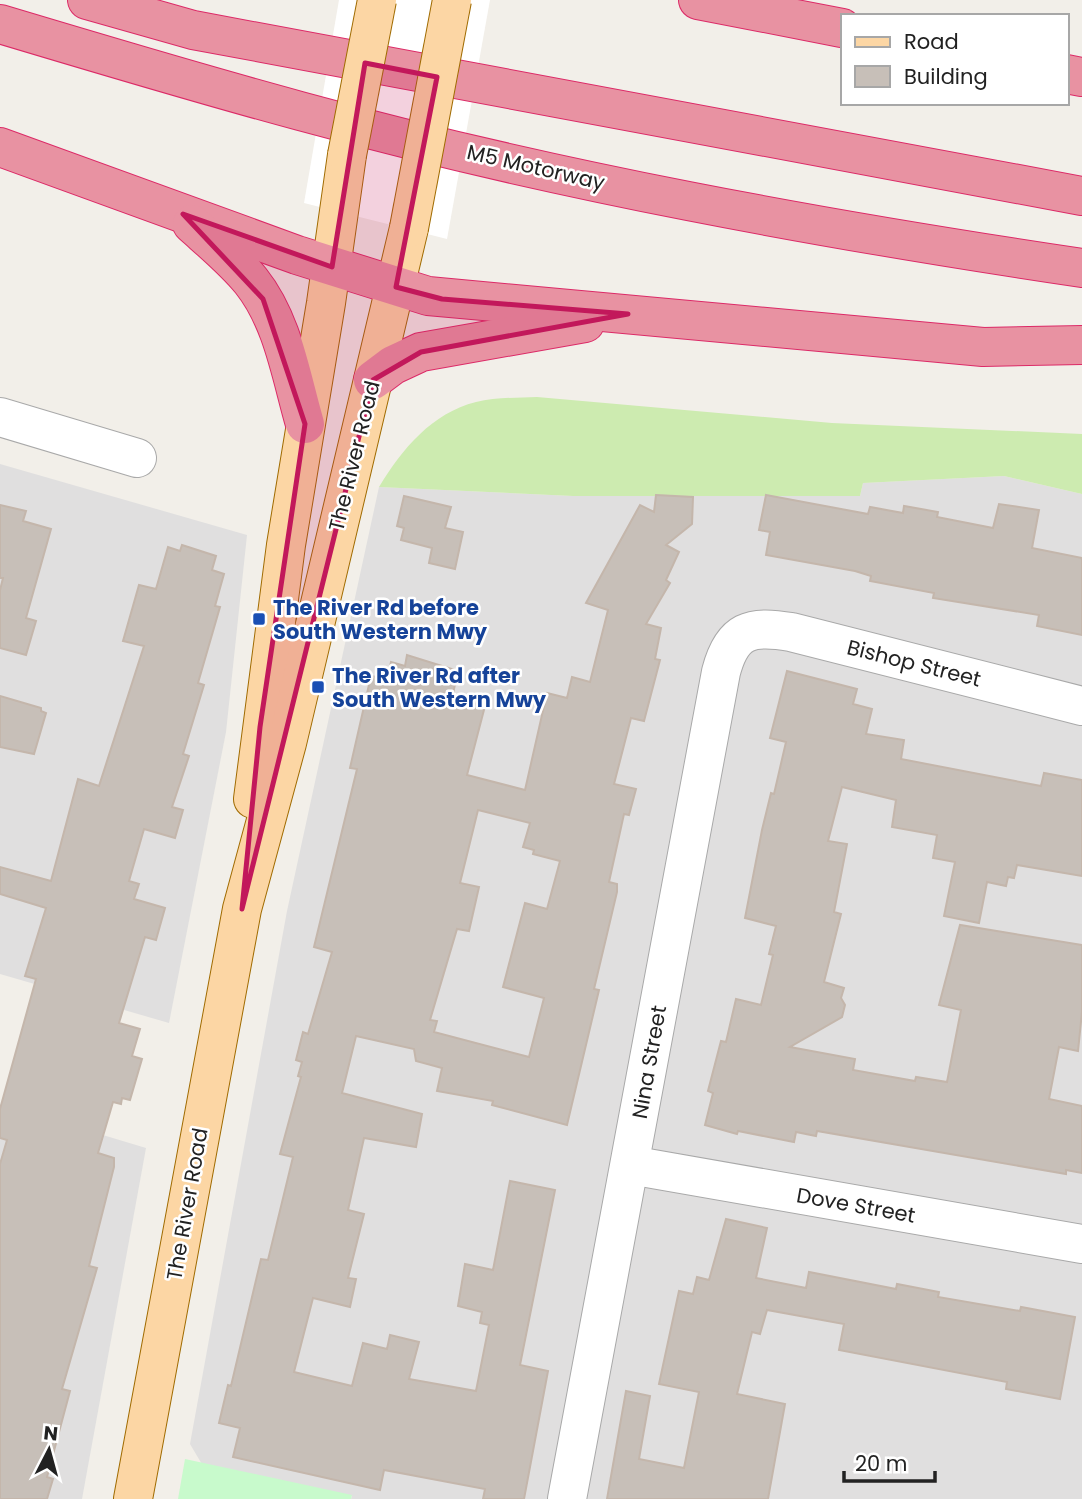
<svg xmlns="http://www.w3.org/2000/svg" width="1082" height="1499" font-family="Poppins,sans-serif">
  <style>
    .residential { fill: #e0dfdf }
    .grass { fill: #cdebb0 }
    .park { fill: #c8facc }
    .pier { fill: #fff }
    .building { fill: #c7bfb8; stroke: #c4b6ab; stroke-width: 2; fill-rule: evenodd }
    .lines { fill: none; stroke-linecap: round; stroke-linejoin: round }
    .minor-casing { stroke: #a9a9a9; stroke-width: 40 }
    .major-casing { stroke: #a06b00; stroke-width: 40 }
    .highway-casing { stroke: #dc2a67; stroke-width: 40 }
    .minor { stroke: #fff; stroke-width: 38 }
    .major { stroke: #fcd6a4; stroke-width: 38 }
    .highway { stroke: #e892a2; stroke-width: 38 }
    .major-bridge-casing { stroke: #a06b00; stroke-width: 40; stroke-linecap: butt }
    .major-bridge { stroke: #fcd6a4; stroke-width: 38 }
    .marked { fill: #c2185b; fill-opacity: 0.2; stroke: #c2185b; stroke-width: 5; stroke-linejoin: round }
    .transit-dot { fill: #1a4fb4; stroke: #fff; stroke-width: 2.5 }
    .labels { text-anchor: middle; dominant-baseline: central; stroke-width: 5; stroke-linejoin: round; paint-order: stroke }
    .street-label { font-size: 21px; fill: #222; stroke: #fff }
    .transit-label { font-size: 21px; font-weight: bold; fill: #164399; stroke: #fff; text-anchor: start }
  </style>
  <rect width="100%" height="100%" fill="#f2efe9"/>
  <!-- residential -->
  <g class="residential">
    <polygon points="0,464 247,535 226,732 169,1023 0,974"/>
    <polygon points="1004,476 1082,494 1082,1499 351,1499 352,1496 203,1466 190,1444 287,911 379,487 573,496 860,496 863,483"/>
    <polygon points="0,1104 146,1148 82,1499 0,1499"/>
  </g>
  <!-- grass -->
  <path class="grass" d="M 537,397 L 832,423 L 1082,434 L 1082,494 L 1004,476 L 863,483 L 860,496 L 573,496 L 379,487 C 402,449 432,413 476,402 C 495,397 518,398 537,397 Z"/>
  <!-- park -->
  <polygon class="park" points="185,1459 352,1495 351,1499 178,1499"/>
  <!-- pier -->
  <polygon class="pier" points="339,0 490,0 447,239 304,203"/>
  <!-- building -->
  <g class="building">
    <path d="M 656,495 L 693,497 L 692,524 L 666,545 L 679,552 L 666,580 L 670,583 L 646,624 L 661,628 L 655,659 L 660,660 L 644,721 L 631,718 L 614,784 L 636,789 L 629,815 L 624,814 L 609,882 L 617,884 L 617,892 L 594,989 L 599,990 L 567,1125 L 492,1105 L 493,1101 L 437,1091 L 442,1068 L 416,1061 L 414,1049 L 356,1036 L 342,1093 L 422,1114 L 416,1147 L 364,1138 L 348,1210 L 364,1214 L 348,1278 L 356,1279 L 350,1307 L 313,1298 L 294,1372 L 352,1386 L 363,1343 L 387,1349 L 390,1335 L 419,1342 L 409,1379 L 476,1391 L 489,1325 L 480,1323 L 482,1312 L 458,1306 L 465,1264 L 493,1270 L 510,1181 L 555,1190 L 520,1365 L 548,1371 L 524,1499 L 483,1499 L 485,1489 L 384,1470 L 380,1490 L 233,1457 L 240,1428 L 219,1423 L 228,1385 L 231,1386 L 261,1259 L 268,1260 L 293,1157 L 280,1154 L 301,1077 L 298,1076 L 302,1062 L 296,1060 L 303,1032 L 308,1034 L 332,952 L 314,947 L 357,769 L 350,768 L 371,676 L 387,679 L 391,662 L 405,666 L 407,655 L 458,671 L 452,698 L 485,706 L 467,775 L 525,790 L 547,693 L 567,698 L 572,677 L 590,682 L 608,610 L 586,603 L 640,505 L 654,512 ZM 478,810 L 530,823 L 523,847 L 534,850 L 533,854 L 560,861 L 547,909 L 525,903 L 503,987 L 544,998 L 529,1057 L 434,1032 L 437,1021 L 430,1020 L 457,929 L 469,931 L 479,887 L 460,883 Z"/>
    <polygon points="766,495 868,514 870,507 903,513 904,506 938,512 937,517 993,528 999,504 1039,510 1032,548 1082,558 1082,635 1037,626 1039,615 933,598 934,593 870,581 871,576 855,571 766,555 770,532 759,530"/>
    <polygon points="404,496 451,507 445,528 463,532 455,569 429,563 432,548 401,540 404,528 397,526"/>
    <polygon points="0,505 26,511 23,521 51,529 26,618 36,621 26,655 0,648 0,590 3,578 0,578"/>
    <polygon points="182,545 216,556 212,570 224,574 215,606 220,607 198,683 204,685 183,754 189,756 172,807 183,810 175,838 144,829 129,881 139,884 134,899 165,908 156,940 145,937 119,1023 140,1029 132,1056 142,1059 130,1100 122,1098 121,1104 113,1102 98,1153 114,1158 114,1167 89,1266 97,1268 62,1389 70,1391 47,1477 53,1479 47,1499 0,1499 0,1164 7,1140 0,1138 0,1109 36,979 25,976 46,908 0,894 0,867 51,881 78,779 99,786 144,646 123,641 139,585 156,589 168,547 180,551"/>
    <polygon points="787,671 857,689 853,704 872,709 866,734 904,740 901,759 1041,786 1044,773 1082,780 1082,876 1017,865 1014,878 1008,877 1006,886 987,882 979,923 944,916 955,862 933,858 937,835 892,827 896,800 842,787 828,841 847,844 834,912 841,914 824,982 844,988 841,998 845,1005 842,1017 790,1047 855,1059 853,1070 915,1081 916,1077 947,1082 961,1010 939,1005 960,925 1082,945 1082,1012 1078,1051 1059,1047 1049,1099 1082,1106 1082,1173 1066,1170 1066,1174 817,1131 816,1136 796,1132 794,1142 738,1131 737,1134 705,1125 713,1093 708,1091 721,1041 726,1042 736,999 761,1005 773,955 769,954 776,926 745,918 762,830 771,793 774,794 786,742 770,738"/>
    <polygon points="0,696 41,708 41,711 46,713 34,754 0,747"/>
    <polygon points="726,1219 767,1228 756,1278 806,1288 809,1272 896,1289 897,1284 939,1292 938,1297 1020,1311 1021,1307 1075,1317 1060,1399 1006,1389 1007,1382 839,1350 844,1324 767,1310 760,1334 752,1332 737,1394 785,1404 768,1499 607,1499 626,1391 650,1396 639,1459 684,1468 699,1392 659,1384 679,1291 693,1294 697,1277 709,1280"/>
  </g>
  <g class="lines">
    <defs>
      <g id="minor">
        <polyline points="0,417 137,458"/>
        <polyline points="630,1165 1082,1244"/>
        <path d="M 567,1499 L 721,672 C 732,630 750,625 791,632 L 1082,706"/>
      </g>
      <g id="major">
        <polyline points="253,799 286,545 326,303 347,155"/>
        <polyline points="133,1499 242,909 287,743 409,228"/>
      </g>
      <g id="highway">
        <polyline points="87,0 193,30 1082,196"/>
        <polyline points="698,0 842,28"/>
        <path d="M 0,24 C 100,54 200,84 300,111 C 556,181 820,229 1082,268"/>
        <polyline points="1066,74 1082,77"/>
        <polyline points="0,147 297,255 428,296 983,347 1082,345"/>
        <path d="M 192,224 C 212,242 234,260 251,281 C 283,321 291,376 305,424"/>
        <polyline points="373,380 393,365 421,352 585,323"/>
      </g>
    </defs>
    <!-- minor casing -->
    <use href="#minor" class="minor-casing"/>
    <!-- major casing -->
    <use href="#major" class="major-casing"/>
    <!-- highway casing -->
    <use href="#highway" class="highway-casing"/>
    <!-- minor -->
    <use href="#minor" class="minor"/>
    <!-- major -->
    <use href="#major" class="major"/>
    <!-- highway -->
    <use href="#highway" class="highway"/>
    <defs>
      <g id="major-bridge">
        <polyline points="347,155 377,0"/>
        <polyline points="409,228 452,0"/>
      </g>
    </defs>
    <!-- major-bridge casing -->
    <use href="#major-bridge" class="major-bridge-casing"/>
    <!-- major-bridge -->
    <use href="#major-bridge" class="major-bridge"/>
  </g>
  <!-- marked area -->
  <path class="marked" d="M 365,63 L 437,77 L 396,287 L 442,299 L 628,314 L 421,352 L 373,380 L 242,909 L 260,727 L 305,424 L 263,299 L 183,214 L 332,267 Z"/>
  <!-- markers -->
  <g class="transit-dot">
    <rect x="252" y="612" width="14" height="14" rx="3.5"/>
    <rect x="311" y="680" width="14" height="14" rx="3.5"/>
  </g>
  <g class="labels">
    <!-- street labels -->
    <g class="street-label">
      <text transform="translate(536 167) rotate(13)">M5 Motorway</text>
      <text transform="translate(354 456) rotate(-76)">The River Road</text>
      <text transform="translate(914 663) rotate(14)">Bishop Street</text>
      <text transform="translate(649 1062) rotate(-80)">Nina Street</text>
      <text transform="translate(187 1204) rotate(-80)">The River Road</text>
      <text transform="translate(856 1205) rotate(10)">Dove Street</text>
    </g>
    <!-- transit labels -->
    <g class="transit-label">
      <text x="273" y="607">The River Rd before<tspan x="273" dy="24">South Western Mwy</tspan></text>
      <text x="332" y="675">The River Rd after<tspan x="332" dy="24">South Western Mwy</tspan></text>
    </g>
  </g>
  <!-- legend -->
  <rect x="841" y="14" width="228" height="91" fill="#ffffff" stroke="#a7a7a7" stroke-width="2"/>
  <rect x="855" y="37" width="35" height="10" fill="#fcd6a4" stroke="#a7a7a7" stroke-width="2"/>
  <text x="904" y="49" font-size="21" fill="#222222">Road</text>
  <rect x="855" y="66" width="35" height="21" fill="#c7bfb8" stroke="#a7a7a7" stroke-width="2"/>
  <text x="904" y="84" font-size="21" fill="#222222">Building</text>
  <!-- north arrow -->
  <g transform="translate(49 1450) rotate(6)" stroke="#ffffff" stroke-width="5" paint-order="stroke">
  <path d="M0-5L12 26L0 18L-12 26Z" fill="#222222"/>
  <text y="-10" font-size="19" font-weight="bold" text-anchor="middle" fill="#222222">N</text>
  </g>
  <!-- scale -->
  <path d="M844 1471v10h91v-10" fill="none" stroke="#222222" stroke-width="3.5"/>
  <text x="855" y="1471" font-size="21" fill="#222222" stroke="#ffffff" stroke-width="5" paint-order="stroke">20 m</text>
</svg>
